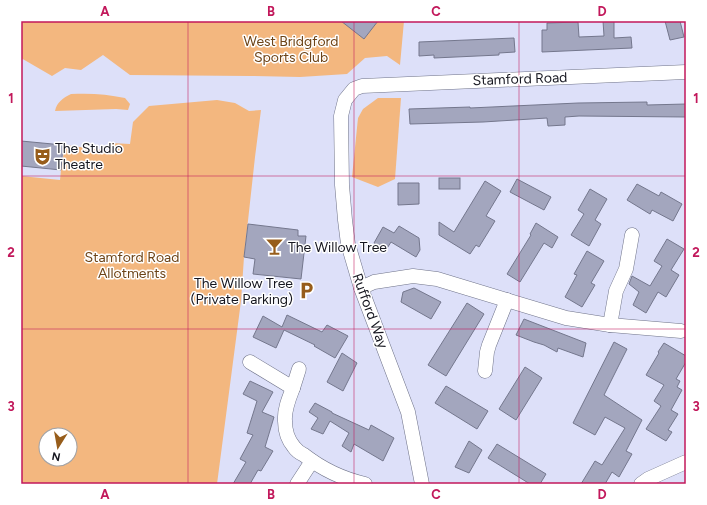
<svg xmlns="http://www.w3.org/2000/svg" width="707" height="505" font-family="Figtree,sans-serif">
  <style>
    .green { fill: #f3b77f; fill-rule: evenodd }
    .building { fill: #a3a6be; stroke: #74778d }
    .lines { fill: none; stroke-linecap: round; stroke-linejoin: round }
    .minor-casing { stroke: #6f7389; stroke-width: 15 }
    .minor { stroke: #fff; stroke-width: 14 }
    .grid { fill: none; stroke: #c2185b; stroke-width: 1; stroke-opacity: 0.55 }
    .labels { text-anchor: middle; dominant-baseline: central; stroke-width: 3; stroke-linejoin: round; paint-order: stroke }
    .park-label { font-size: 14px; fill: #6d4418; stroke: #fff }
    .street-label { font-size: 14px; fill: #15161f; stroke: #fff }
    .poi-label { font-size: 14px; fill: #15161f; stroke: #fff; text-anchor: start }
    .neatline { fill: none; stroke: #c2185b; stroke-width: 1.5 }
    .grid-label { font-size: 13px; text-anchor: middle; font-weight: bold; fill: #c2185b }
  </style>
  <rect width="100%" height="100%" fill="#dde0f9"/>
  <!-- green -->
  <g class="green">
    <polygon points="21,21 404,21 400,65 387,56 365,58 347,74 300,77 250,76 130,75 103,55 81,70 65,68 52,76 21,58"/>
    <path d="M 71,94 C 90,93 107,94 125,98 L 130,104 L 128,110 L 116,109 L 55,111 C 57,102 63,98 71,94 Z"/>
    <polygon points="378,98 401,98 395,179 378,187 352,177 358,118 363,109"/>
    <path d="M 217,100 L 235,103 L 249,111 L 261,110 L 255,157 L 244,257 L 241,301 L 217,484 L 21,484 L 21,176 L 60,180 L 61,170 L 65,145 L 110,151 L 111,143 L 130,144 L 133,122 L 149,106 ZM 46,435 L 70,435 L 70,459 L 46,459 Z"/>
  </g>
  <!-- building -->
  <g class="building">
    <polygon points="341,21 378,21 364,39"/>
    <polygon points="603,21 614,21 614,38 631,37 632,48 542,52 542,30 547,30 547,23 578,22 579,37 604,36"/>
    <polygon points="665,21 680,21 684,37 670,40"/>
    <polygon points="514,38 515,52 499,53 499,55 434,58 434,55 419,56 419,42"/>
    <polygon points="647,102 647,105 686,104 686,117 579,116 565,117 565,125 548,126 547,118 483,122 410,124 409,109 470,107 470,108 578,103"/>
    <polygon points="21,141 63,145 61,170 21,166"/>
    <rect x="439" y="178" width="21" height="11"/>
    <polygon points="517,179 551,197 544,210 510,192"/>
    <polygon points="485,181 501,191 486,216 495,221 479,247 476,245 470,254 439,235 439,222 454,232"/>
    <polygon points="398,183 419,183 419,204 398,205"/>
    <polygon points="637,184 659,196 661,192 682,204 673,221 652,210 650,214 627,200"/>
    <polygon points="590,189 607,199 595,220 601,224 589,246 571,235 584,214 578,210"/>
    <polygon points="536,223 558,237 552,248 544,243 520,282 507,274 531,235 530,234"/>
    <polygon points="248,224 298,230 298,236 306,236 301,279 253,274 255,259 244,257"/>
    <polygon points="399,226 419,238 420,250 416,257 391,242 386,250 374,243 383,227 394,233"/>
    <polygon points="667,239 684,249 671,270 679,275 666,297 658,292 646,313 633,305 639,292 629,284 632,276 650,286 662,266 654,261"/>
    <polygon points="587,251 604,261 591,283 595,285 582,307 565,297 577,275 574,274"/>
    <polygon points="414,288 441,302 431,319 401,302 403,292"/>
    <polygon points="467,303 484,314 446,376 428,365"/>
    <polygon points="287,315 322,332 327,325 348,336 335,358 314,346 315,345 284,330 276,348 253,337 263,316 282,327"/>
    <polygon points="524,319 586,343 583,357 558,348 557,352 544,345 534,342 516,335"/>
    <polygon points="614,342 627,349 604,395 642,420 626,451 632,454 619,477 612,472 605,484 581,484 595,461 602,465 625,428 605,417 595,435 573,423"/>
    <polygon points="664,343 686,356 686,362 676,379 680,381 677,387 682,390 671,410 678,414 668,430 672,432 666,441 646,429 661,406 654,401 664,385 646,375 659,353 658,352"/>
    <polygon points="342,353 357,363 343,391 327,382"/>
    <polygon points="525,367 542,378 516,420 499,409"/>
    <polygon points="250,381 273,392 262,412 274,417 265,447 273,451 261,471 258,470 250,484 233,484 246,462 240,459 253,435 247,433 257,401 243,394"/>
    <polygon points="446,386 488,411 477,429 435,403"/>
    <polygon points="315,403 332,412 332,413 369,430 371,425 394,438 383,461 354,444 351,452 342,446 349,433 330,421 323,434 311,429 318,418 309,412"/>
    <polygon points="469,441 482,450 469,473 455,467"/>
    <polygon points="497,444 546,474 540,484 530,484 488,458"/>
  </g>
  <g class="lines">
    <defs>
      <g id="minor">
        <polyline points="361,288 374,282 413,276 437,279 566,318 610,325 681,331"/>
        <polyline points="610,325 616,291 626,269 632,235"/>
        <path d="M 250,362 L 293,388 C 289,398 284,410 285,421 C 285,431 288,440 294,447 C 296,450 300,453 304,455 C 322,469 343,479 365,484"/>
        <polyline points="485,371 487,352 489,345 507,300"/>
        <polyline points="293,388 299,369"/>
        <polyline points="297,484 312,461"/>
        <polyline points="422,484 408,412 361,288 348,244 345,220 342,185 341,116 345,100 354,89 362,86 686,72"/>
        <polyline points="641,484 648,479 686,462"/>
      </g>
    </defs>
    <!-- minor casing -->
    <use href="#minor" class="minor-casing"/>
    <!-- minor -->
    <use href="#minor" class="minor"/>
  </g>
  <!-- grid -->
  <path class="grid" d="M 188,21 L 188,484M 354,21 L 354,484M 519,21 L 519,484M 21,176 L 686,176M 21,329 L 686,329"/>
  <!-- icons -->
  <defs>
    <symbol id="theatre-bare" viewBox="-9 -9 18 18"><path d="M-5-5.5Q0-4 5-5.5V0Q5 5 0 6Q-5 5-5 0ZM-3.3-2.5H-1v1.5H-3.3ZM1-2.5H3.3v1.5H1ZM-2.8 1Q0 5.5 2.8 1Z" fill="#975d1b" stroke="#fff" stroke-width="2.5" paint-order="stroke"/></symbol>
    <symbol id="bar-bare" viewBox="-9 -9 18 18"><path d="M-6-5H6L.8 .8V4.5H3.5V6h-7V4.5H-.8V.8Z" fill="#975d1b" stroke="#fff" stroke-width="2.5" paint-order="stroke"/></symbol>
    <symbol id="parking-bare" viewBox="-9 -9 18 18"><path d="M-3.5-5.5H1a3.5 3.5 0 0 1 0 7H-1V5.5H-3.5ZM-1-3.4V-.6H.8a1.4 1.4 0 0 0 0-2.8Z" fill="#975d1b" stroke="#fff" stroke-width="2.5" paint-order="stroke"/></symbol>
  </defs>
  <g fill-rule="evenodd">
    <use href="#theatre-bare" x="30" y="144" width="25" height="25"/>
    <use href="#bar-bare" x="262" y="234" width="25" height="25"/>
    <use href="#parking-bare" x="294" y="278" width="25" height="25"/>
  </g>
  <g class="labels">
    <!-- park labels -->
    <g class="park-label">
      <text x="291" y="41">West Bridgford<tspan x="291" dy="16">Sports Club</tspan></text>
      <text x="132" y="257">Stamford Road<tspan x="132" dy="16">Allotments</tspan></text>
    </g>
    <!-- street labels -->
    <g class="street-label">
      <text transform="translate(520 79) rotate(-2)">Stamford Road</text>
      <text transform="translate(370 311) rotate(70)">Rufford Way</text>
    </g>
    <!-- poi labels -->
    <g class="poi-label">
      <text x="55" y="148">The Studio<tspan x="55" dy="16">Theatre</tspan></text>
      <text x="288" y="247">The Willow Tree</text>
      <text x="293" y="283" text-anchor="end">The Willow Tree<tspan x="293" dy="16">(Private Parking)</tspan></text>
    </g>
  </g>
  <!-- border -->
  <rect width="707" height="505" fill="none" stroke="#ffffff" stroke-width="44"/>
  <!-- north arrow -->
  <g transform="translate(58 447) rotate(191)"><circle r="19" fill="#ffffff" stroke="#a1a2a5"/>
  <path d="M0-3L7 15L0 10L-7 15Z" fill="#975d1b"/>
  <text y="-6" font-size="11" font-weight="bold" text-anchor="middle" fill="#15161f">N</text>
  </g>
  <rect x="22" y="22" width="663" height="461" class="neatline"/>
  <g class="grid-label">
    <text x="105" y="16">A</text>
    <text x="271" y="16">B</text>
    <text x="436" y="16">C</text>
    <text x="602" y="16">D</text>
    <text x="11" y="103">1</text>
    <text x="696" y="103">1</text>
    <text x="11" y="257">2</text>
    <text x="696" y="257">2</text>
    <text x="11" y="411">3</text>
    <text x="696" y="411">3</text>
    <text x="105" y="499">A</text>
    <text x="271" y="499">B</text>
    <text x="436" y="499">C</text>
    <text x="602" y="499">D</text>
  </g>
</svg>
